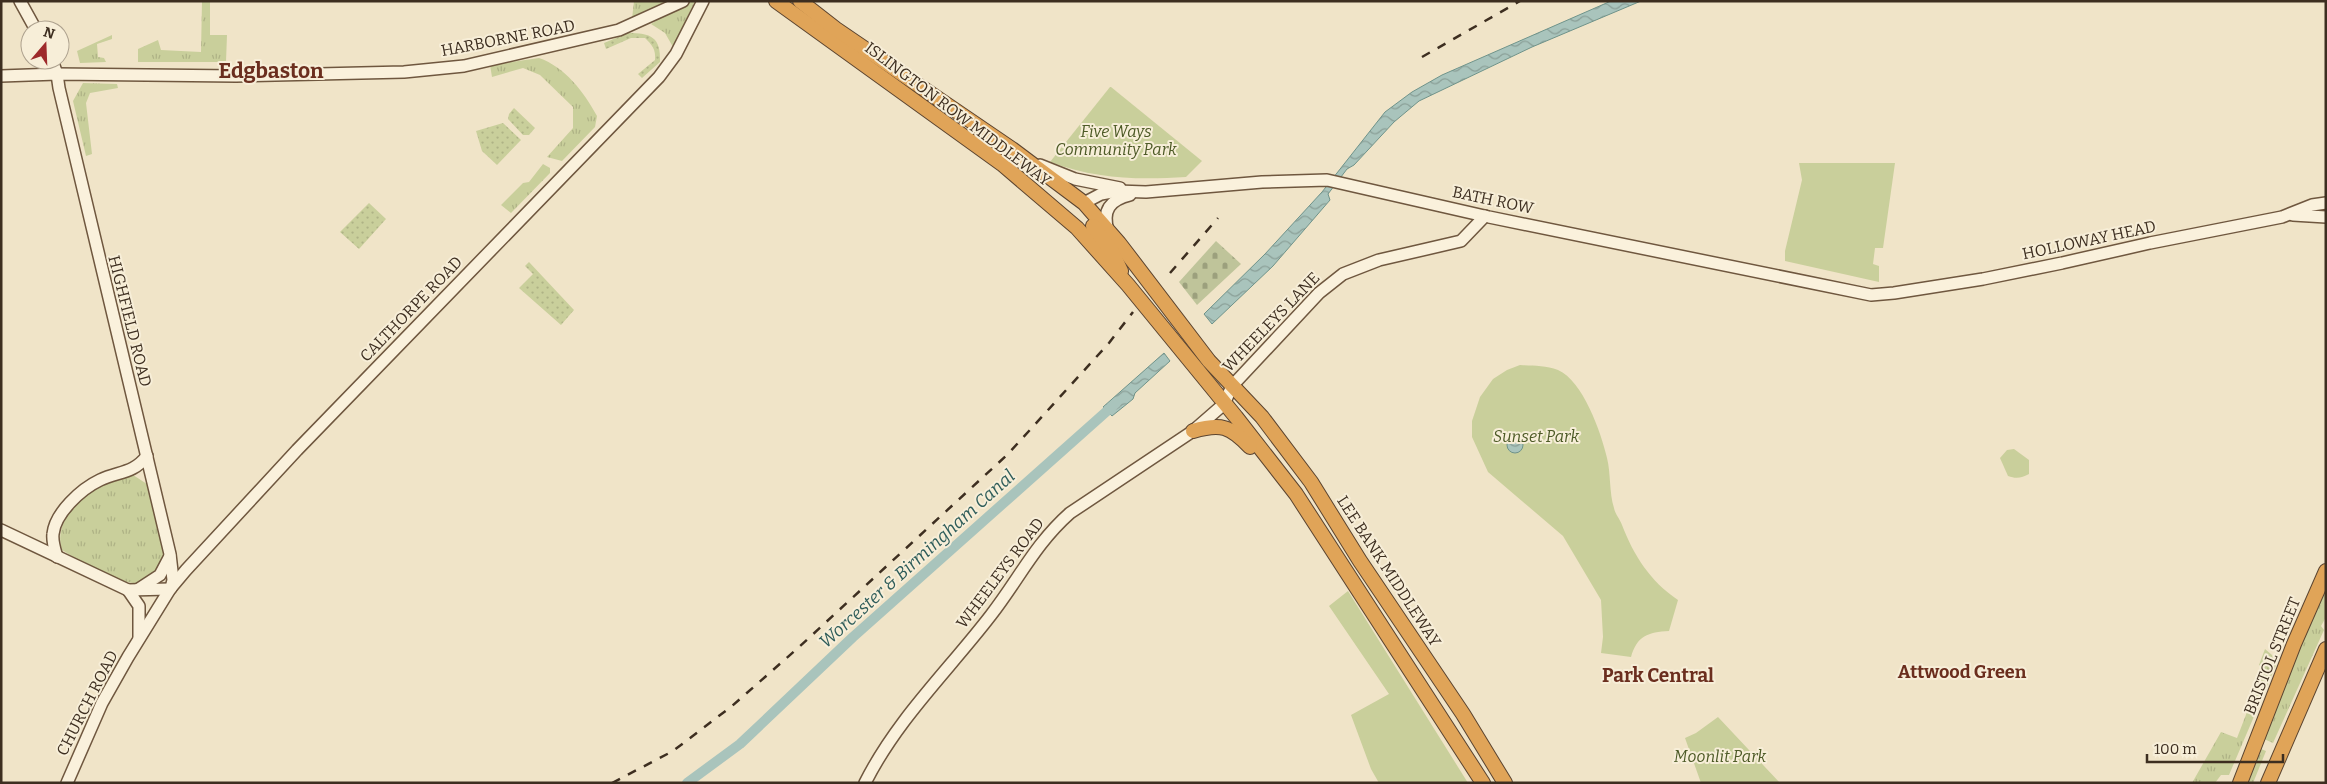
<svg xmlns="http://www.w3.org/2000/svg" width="2327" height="784" font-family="Bitter,serif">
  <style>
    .grass { fill: url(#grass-tufts) }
    .cemetery { fill: url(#cemetery-stones) }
    .park { fill: #c9cf9b }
    .garden { fill: url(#garden-dots) }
    .water { fill: url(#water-waves); stroke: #6f938a }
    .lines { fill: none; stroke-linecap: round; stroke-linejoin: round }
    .canal { stroke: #a9c4bc; stroke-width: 10 }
    .secondary-casing { stroke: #6f573f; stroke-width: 14 }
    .highway-casing { stroke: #5b4430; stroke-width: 16 }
    .secondary { stroke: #faf1dc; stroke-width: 11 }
    .highway { stroke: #e0a458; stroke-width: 14 }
    .rail { stroke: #3d2e20; stroke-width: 2.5; stroke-dasharray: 9 9; stroke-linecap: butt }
    .labels { text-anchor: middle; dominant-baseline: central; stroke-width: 4; stroke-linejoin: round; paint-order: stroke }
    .street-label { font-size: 16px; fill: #3d2e20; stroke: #f7eed8 }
    .park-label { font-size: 16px; font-style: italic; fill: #4d5a26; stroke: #f7eed8 }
    .water-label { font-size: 18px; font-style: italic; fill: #2f5d5a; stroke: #f7eed8 }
    .neighbourhood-label { font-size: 18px; font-weight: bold; fill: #6b2e1e; stroke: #f7eed8 }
    .quarter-label { font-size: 19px; font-weight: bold; fill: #6b2e1e; stroke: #f7eed8 }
    .district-label { font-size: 21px; font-weight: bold; fill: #6b2e1e; stroke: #f7eed8 }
  </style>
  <defs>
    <pattern id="grass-tufts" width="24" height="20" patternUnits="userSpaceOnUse" patternTransform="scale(1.25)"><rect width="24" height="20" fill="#c9cf9b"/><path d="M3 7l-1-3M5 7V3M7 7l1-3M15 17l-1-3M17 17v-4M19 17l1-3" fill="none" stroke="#aeb285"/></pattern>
    <pattern id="cemetery-stones" width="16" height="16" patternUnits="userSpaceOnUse" patternTransform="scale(1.25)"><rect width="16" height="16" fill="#bfc49a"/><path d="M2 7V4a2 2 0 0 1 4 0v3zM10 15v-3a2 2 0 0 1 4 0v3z" fill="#9ca07d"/></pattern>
    <pattern id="garden-dots" width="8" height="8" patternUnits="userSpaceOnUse" patternTransform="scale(1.25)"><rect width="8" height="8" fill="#c9cf9b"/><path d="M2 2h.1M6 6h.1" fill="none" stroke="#aeb285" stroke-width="1.8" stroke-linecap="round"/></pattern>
    <pattern id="water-waves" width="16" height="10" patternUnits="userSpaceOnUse" patternTransform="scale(1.25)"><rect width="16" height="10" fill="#a9c4bc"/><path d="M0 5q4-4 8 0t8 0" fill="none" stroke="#8ba098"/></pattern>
  </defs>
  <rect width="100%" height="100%" fill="#f0e4c8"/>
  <!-- grass -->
  <g class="grass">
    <polygon points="202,1 210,1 210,35 227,35 226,62 138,62 138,49 158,40 161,50 201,52"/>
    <polygon points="634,1 672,1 632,19"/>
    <polygon points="688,1 695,1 673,47 665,33 651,24"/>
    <polygon points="112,35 112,39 97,44 98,57 104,58 106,62 80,63 77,51"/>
    <path d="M 539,58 C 565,67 584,92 597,116 L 595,127 L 562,161 L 547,157 L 573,128 L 573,107 L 540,75 L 523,68 L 492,77 L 490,65 Z"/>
    <polygon points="83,83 117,84 118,88 90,93 86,103 92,154 86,156 73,101"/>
    <polygon points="543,164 550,168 550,173 511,213 501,205 523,183 529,182"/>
    <path d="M 133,475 L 147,484 L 164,553 C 163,566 150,584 133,583 C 118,582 76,559 62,550 C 50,514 100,478 133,475 Z"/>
    <polygon points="2326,588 2326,617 2321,626 2324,630 2273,743 2264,739 2317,606"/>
    <polygon points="2265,649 2272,655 2276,665 2229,775 2221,775 2215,783 2192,783 2221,732 2237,738 2264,668 2259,665"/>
    <polygon points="2261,749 2266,751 2253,783 2248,783"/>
  </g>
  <!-- cemetery -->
  <polygon class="cemetery" points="1216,241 1241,264 1197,305 1179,282"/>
  <!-- park -->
  <g class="park">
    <path d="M 1110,87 L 1111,87 L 1202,161 L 1186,177 C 1137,180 1096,179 1050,162 Z"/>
    <polygon points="1799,163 1895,163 1883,248 1875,248 1873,264 1879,266 1879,282 1785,261 1785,251 1802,180"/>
    <path d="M 1520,365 C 1533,366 1545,365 1558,370 C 1583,381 1601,432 1607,458 C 1611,474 1609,492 1614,508 C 1615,514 1620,519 1622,525 C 1634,556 1650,581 1678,600 L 1669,631 C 1648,632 1637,636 1631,657 L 1601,653 L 1603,637 L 1601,600 L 1563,536 L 1488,472 L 1472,437 L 1472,421 L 1480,397 L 1493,379 L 1507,370 Z"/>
    <path d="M 2014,449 L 2029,460 L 2029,474 C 2022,478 2016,479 2008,476 L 2000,458 L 2007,450 Z"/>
    <polygon points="1348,591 1468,783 1379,783 1371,769 1351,715 1389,694 1329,606"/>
    <polygon points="1718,717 1780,783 1701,783 1685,738 1696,733"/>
  </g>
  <!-- garden -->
  <g class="garden">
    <path d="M 628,33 C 651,33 661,37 660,62 L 642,78 L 638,74 L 655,60 C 656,49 652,45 645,38 L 631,38 L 606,49 L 604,43 Z"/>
    <polygon points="514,108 535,128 529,135 523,135 508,119 509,114"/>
    <polygon points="503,123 521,140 497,165 482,151 476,131"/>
    <polygon points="369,203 386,219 359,249 340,232"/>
    <polygon points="529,262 574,310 561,325 519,288 533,274 525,266"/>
  </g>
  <!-- water -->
  <g class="water">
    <polygon points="1611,1 1641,1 1532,47 1419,101 1394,122 1354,165 1347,169 1328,194 1330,200 1273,266 1212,324 1204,314 1265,254 1322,192 1385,112 1412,92 1442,75"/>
    <polygon points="1164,353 1170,361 1135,393 1133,399 1112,416 1103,407"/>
    <circle cx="1515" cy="445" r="8"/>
  </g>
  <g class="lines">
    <!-- canal -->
    <polyline class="canal" points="687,783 740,744 853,637 1116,403"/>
    <defs>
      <g id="secondary">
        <polyline points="20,1 36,30"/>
        <polyline points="52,60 57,74 59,88 170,554 173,580 171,588"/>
        <polyline points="1,76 57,74 236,76 404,72 464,66 619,30 683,1"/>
        <polyline points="1040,165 1075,179 1120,188"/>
        <polyline points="1084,203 1101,194 1117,191 1146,192 1262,182 1327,180 1489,217 1871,295 1894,293 1983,279 2062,263 2150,243 2282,217 2312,205 2326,203"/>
        <polyline points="2293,215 2326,217"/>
        <path d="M 1108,231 C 1102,210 1110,200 1130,195"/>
        <polyline points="1,530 128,590 170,589"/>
        <path d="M 57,557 C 55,550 52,542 53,534 C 55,513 81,489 100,480 C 119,471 133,474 147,456"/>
        <polyline points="128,590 139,606 139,637"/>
        <polyline points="137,590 160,575 170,556"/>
        <polyline points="67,783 102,703 128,657 170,589 186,570 297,450 659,77 676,54 703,1"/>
        <path d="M 865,783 C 897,719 948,671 991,615 C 1019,579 1035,544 1070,513 L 1193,431 L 1224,404 L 1232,386 L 1319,293 L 1343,274 L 1379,260 L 1461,241 L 1485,216"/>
      </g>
      <g id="highway">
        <polyline points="776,1 1002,164 1077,228 1128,285 1236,417 1296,494 1483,783"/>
        <polyline points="800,1 836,29 1012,149 1084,203 1119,243 1209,361 1262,417 1311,482 1360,561 1463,714 1505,783"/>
        <polyline points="1093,226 1112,252 1121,271"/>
        <path d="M 1193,431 C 1221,423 1230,426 1250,447"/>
        <polyline points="2240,783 2294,644 2326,571"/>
        <polyline points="2268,783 2326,649"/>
      </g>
    </defs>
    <!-- secondary casing -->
    <use href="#secondary" class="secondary-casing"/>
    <!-- highway casing -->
    <use href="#highway" class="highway-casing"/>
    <!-- secondary -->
    <use href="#secondary" class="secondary"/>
    <!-- highway -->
    <use href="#highway" class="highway"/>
    <!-- rail -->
    <g class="rail">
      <polyline points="1422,57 1520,1"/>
      <polyline points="1170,273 1218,218"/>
      <polyline points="612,783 673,751 732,706 798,648 1008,454 1109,343 1133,312"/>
    </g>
  </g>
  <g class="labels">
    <!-- street labels -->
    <g class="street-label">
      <text transform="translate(508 38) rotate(-11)">HARBORNE ROAD</text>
      <text transform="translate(958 114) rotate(37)">ISLINGTON ROW MIDDLEWAY</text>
      <text transform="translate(1493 200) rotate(12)">BATH ROW</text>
      <text transform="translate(2089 240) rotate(-12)">HOLLOWAY HEAD</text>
      <text transform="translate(411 309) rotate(-46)">CALTHORPE ROAD</text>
      <text transform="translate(130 321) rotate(76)">HIGHFIELD ROAD</text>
      <text transform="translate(1271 322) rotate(-46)">WHEELEYS LANE</text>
      <text transform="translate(1389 571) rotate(57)">LEE BANK MIDDLEWAY</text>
      <text transform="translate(1000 573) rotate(-53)">WHEELEYS ROAD</text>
      <text transform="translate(2272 656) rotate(-68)">BRISTOL STREET</text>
      <text transform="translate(87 703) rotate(-63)">CHURCH ROAD</text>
    </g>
    <!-- park labels -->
    <g class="park-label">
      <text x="1116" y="131">Five Ways<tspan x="1116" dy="18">Community Park</tspan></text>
      <text x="1536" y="436">Sunset Park</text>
      <text x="1720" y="756">Moonlit Park</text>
    </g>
    <!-- water labels -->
    <g class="water-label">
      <text transform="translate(917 559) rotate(-42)">Worcester &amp; Birmingham Canal</text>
    </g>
    <!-- neighbourhood labels -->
    <g class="neighbourhood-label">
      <text x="1962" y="672">Attwood Green</text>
    </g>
    <!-- quarter labels -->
    <g class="quarter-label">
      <text x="1658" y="675">Park Central</text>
    </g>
    <!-- district labels -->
    <g class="district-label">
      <text x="271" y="71">Edgbaston</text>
    </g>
  </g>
  <!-- border -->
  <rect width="2327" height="784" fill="none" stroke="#3d2e20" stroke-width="5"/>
  <!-- north arrow -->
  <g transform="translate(45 45) rotate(19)"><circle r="24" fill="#f7eed8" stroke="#ada18e"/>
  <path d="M0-4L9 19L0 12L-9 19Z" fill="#9e2a2b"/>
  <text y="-8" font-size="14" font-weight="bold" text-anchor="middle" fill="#3d2e20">N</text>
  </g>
  <!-- scale -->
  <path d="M2147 754v8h136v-8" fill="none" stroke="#3d2e20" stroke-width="2.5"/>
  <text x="2154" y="754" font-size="15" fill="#3d2e20" stroke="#f7eed8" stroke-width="4" paint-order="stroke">100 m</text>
</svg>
